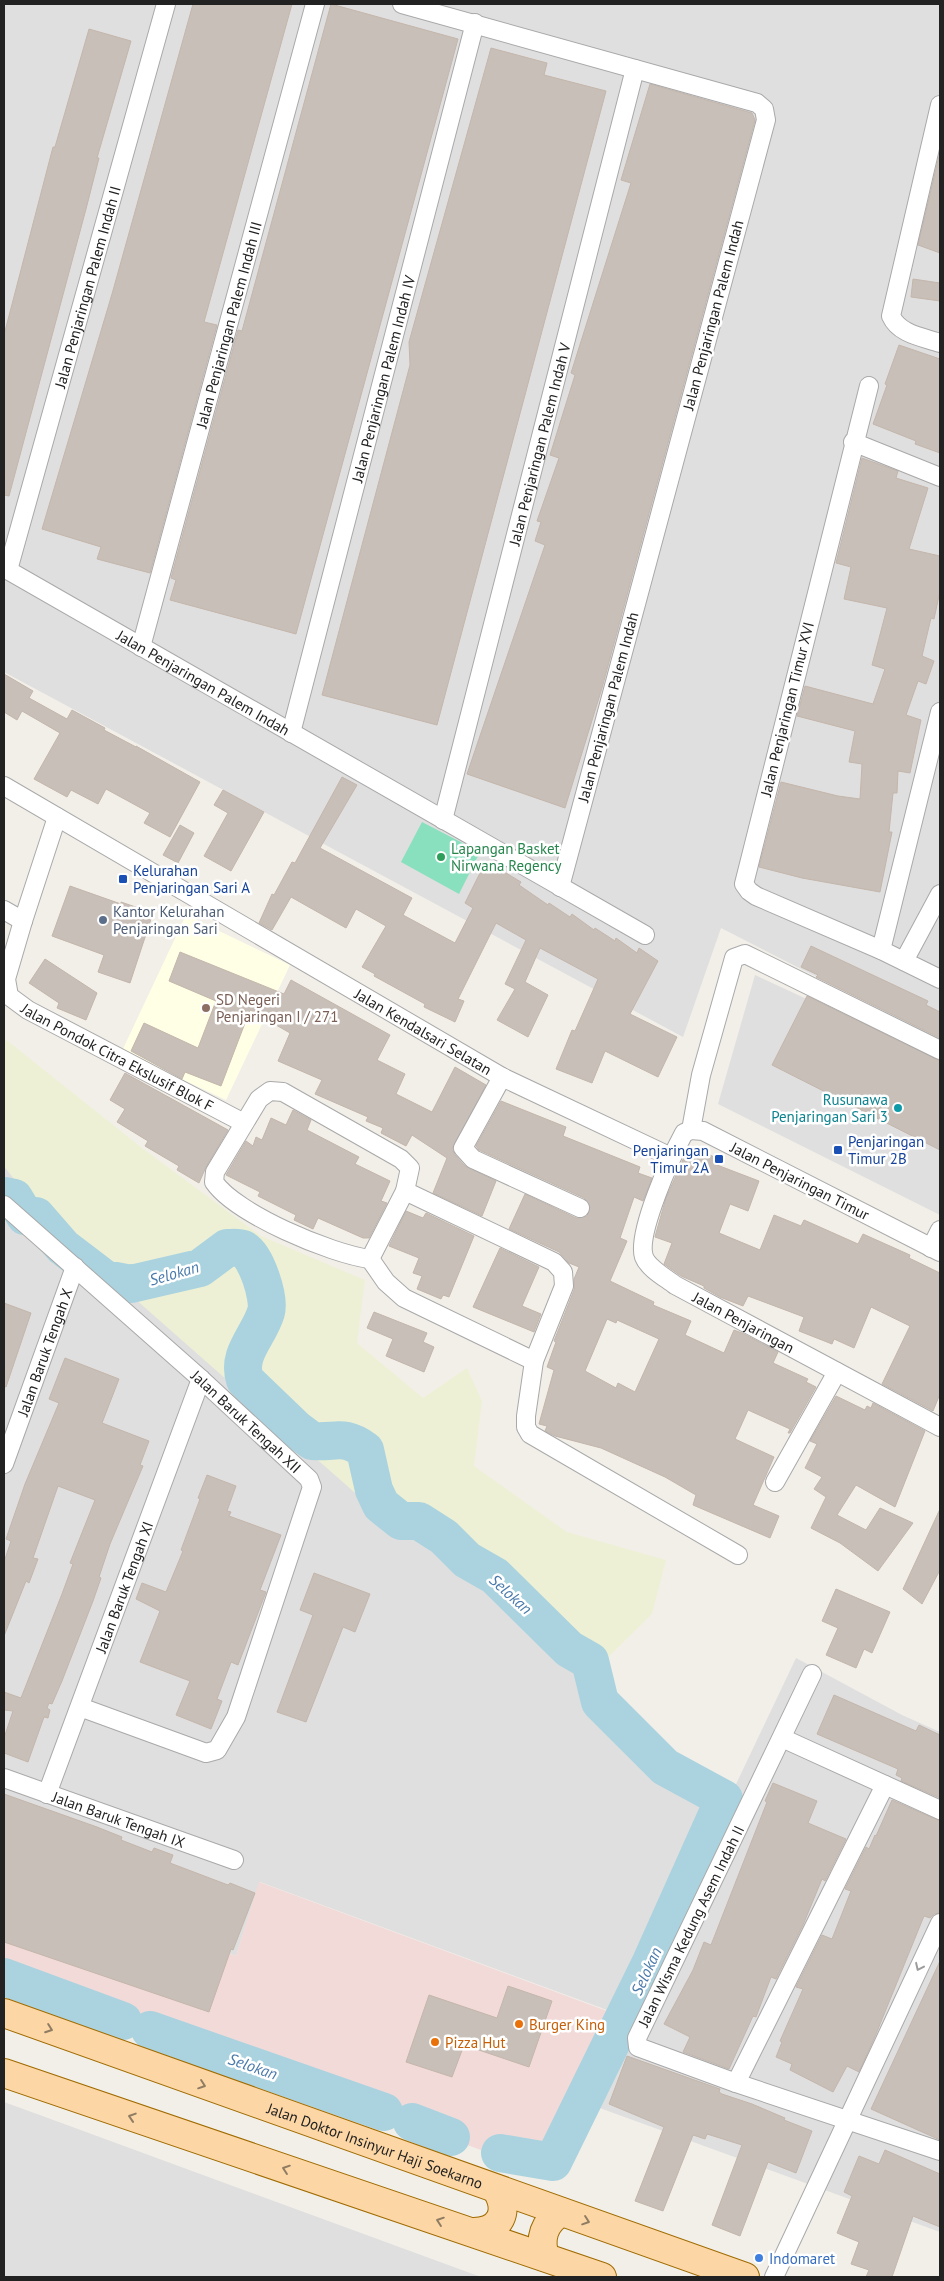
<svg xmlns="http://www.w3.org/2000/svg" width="944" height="2281" font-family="'PT Sans',sans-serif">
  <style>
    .residential { fill: #e0dfdf }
    .commercial { fill: #f2dad9 }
    .education { fill: #ffffe5 }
    .farmland { fill: #eef0d5 }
    .pitch { fill: #88e0be }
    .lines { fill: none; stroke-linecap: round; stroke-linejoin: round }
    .river { stroke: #aad3df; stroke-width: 38 }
    .building { fill: #c7bfb8; stroke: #c4b6ab; fill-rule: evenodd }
    .street-casing { stroke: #a9a9a9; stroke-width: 20 }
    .primary-casing { stroke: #a06b00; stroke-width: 30 }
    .street { stroke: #fff; stroke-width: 18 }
    .primary { stroke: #fcd6a4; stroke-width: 28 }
    .oneway { stroke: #9c9c9c }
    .oneway2 { stroke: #8f7c63 }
    .leisure-dot { fill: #2e9e5b; stroke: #fff; stroke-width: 2 }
    .transit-dot { fill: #1a4fb4; stroke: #fff; stroke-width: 2 }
    .service-dot { fill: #5c6f8a; stroke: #fff; stroke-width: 2 }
    .education-dot { fill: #8d6e63; stroke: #fff; stroke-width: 2 }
    .culture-dot { fill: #0f9aa8; stroke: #fff; stroke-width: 2 }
    .food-dot { fill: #e8710a; stroke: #fff; stroke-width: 2 }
    .shop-dot { fill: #3f7fe0; stroke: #fff; stroke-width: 2 }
    .labels { text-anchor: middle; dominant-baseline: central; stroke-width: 5; stroke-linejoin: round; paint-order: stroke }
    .street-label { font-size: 15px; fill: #222; stroke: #fff }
    .leisure-label { font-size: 15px; fill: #27864d; stroke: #fff; text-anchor: start }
    .transit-label { font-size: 15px; fill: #164399; stroke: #fff; text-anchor: start }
    .service-label { font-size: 15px; fill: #4e5e75; stroke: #fff; text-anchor: start }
    .education-label { font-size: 15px; fill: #785e54; stroke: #fff; text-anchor: start }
    .culture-label { font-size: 15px; fill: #0d838f; stroke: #fff; text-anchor: end }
    .food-label { font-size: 15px; fill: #c56008; stroke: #fff; text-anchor: start }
    .shop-label { font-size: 15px; fill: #366cbe; stroke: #fff; text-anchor: start }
    .water-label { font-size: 16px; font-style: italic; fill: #4a7aab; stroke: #fff }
  </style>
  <rect width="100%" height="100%" fill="#f2efe9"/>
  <!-- residential -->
  <g class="residential">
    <polygon points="4,4 940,4 940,1040 721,928 683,1037 4,672"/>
    <polygon points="755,975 940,1061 940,1215 718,1104"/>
    <polygon points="4,1166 49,1223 418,1529 439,1542 476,1577 510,1596 574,1658 596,1669 603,1693 599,1712 669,1771 728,1801 796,1658 902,1715 940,1732 940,2232 586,2103 626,2017 260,1882 236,1956 4,1871"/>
    <polygon points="4,2102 67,2125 481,2277 4,2277"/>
  </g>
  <!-- commercial -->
  <polygon class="commercial" points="4,1871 236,1956 259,1882 626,2018 552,2175 4,1981"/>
  <!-- education -->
  <polygon class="education" points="186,915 290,965 226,1100 122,1051"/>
  <!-- farmland -->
  <polygon class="farmland" points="4,1038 142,1148 261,1236 365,1280 357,1343 423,1398 467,1368 482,1401 474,1466 567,1532 666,1560 652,1614 596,1669 574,1658 510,1596 476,1577 439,1542 418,1529 405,1535 395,1528 49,1223 4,1166"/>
  <!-- pitch -->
  <polygon class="pitch" points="422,822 480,852 459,894 401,862"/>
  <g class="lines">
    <!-- river -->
    <g class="river">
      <path d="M 4,1196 L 14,1198 L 25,1216 L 36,1216 L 63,1247 L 105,1279 L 131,1284 L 200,1268 L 227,1248 C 232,1248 238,1247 243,1249 C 256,1255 270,1298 266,1312 C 259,1336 236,1354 245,1380 L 296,1429 L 312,1441 C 337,1443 342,1434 365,1450 L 374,1490 L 381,1505 L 401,1521 L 419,1521 L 444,1537 L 467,1560 L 495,1576 L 569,1649 L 590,1661 L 600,1702 L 665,1767 L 724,1799 L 651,1962 L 553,2162 L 500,2153"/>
      <polyline points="4,1977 123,2021"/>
      <polyline points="150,2030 384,2112"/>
      <polyline points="412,2122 451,2137"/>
    </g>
  </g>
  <!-- building -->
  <g class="building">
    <polygon points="193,4 292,4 204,322 217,325 150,573 97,559 101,547 42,529 112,294"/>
    <polygon points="331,4 458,39 296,634 170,600 176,580 171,578 238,330 242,331"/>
    <polygon points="89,29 131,41 97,158 99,158 86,209 9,496 4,495 4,335 53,147 55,147"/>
    <polygon points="491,48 547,63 544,75 606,91 437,725 322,695 410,365 409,342"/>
    <polygon points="650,84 752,113 755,120 602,688 565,808 467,774 545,545 535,541 541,522 537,521 559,458 550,455 575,375 571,373 631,183 621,180"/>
    <polygon points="940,152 940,253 918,245"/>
    <polygon points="913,279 940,283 940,301 911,297"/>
    <polygon points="899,345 940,359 940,453 915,444 916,441 873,424 887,385 885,384"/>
    <polygon points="862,458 898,471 896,478 928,488 909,549 940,556 940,591 934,619 931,618 922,656 934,661 926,684 918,681 906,715 921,720 910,773 898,771 897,793 893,793 889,832 892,832 880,892 802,878 759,867 781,782 838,796 860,799 862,764 849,762 855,731 797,716 805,686 873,704 885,669 872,665 887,608 844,599 851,567 836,563"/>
    <polygon points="4,674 33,691 29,698 67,719 72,710 105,728 104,730 136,747 136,746 200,782 170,837 144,823 150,813 106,789 98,804 71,790 67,797 34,779 60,733 22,711 17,720 4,712"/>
    <polygon points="342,777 357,785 320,848 412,898 403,915 455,943 473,908 465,903 486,861 521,882 519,885 548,905 549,903 570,917 572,914 594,930 595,928 615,941 616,938 637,953 639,948 658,961 630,1014 677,1037 658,1077 605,1051 592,1083 556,1069 572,1030 575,1031 598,979 540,948 525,982 548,995 528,1037 497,1020 515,989 505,984 526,940 496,923 458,999 464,1001 455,1022 424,1007 425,1004 374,976 375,974 362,967 386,926 356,909 346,928 291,897 272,930 259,923 272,894 274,895 292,862 295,863"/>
    <polygon points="223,790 264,812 231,871 204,856 228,813 214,805"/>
    <polygon points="180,825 194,833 178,863 163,855"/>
    <polygon points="70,886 121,904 121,902 153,913 130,983 98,972 104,955 52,936"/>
    <polygon points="811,946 928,1001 926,1005 940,1012 940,1038 816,977 818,975 801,967"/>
    <polygon points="180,952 284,994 291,980 390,1035 377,1060 405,1074 396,1094 432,1112 455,1067 486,1085 452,1149 455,1155 465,1166 496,1181 482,1216 433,1193 447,1158 412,1135 406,1146 381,1133 383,1128 366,1121 368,1117 315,1094 322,1080 278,1061 290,1033 250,1010 221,1086 185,1072 182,1079 131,1051 144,1023 198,1048 216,1001 169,981"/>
    <polygon points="45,959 97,993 86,1020 57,1008 59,1003 29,983"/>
    <polygon points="807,996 940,1061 940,1150 772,1065"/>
    <polygon points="125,1073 228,1130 206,1167 199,1183 177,1170 179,1166 145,1146 148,1141 117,1122 125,1109 110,1100"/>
    <path d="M 501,1101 L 566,1127 L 563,1136 L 640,1167 L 638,1173 L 652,1178 L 643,1201 L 634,1197 L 620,1238 L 627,1241 L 610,1281 L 654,1302 L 653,1305 L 691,1321 L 685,1335 L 724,1353 L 734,1330 L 742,1333 L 778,1352 L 773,1363 L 808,1379 L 806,1382 L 816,1387 L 790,1433 L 788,1433 L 790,1429 L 748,1410 L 735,1439 L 774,1457 L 753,1505 L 779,1516 L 770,1538 L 693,1505 L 696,1495 L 665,1477 L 601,1448 L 555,1436 L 545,1431 L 547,1426 L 539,1424 L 554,1370 L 547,1367 L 556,1342 L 554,1341 L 574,1290 L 574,1279 L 579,1267 L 569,1263 L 559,1252 L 509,1229 L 525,1194 L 576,1218 L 587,1216 L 590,1207 L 584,1198 L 479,1150 L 476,1146 ZM 607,1319 L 616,1323 L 617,1320 L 659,1339 L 635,1392 L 618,1383 L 616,1388 L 585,1371 Z"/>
    <polygon points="293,1110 311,1120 307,1130 359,1157 355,1164 390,1181 381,1201 387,1203 369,1238 363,1238 318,1218 313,1229 294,1220 296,1215 258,1196 260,1192 226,1175 246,1141 253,1146 256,1137 262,1140 271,1118 286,1125"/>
    <polygon points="689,1146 719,1159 717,1165 759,1181 748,1211 730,1204 719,1233 760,1250 774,1215 801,1226 804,1220 858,1244 863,1234 910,1255 909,1258 940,1273 940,1394 933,1411 882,1384 910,1326 871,1307 854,1348 834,1339 832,1344 799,1331 804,1317 748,1296 743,1306 720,1297 704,1288 704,1286 681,1276 664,1264 672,1243 655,1237 656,1233 666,1198"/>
    <polygon points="406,1211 423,1218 426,1213 474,1236 449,1297 443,1295 441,1299 417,1289 422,1276 413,1273 419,1258 389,1246"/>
    <polygon points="500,1248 539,1267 522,1306 541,1314 534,1332 473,1307"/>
    <polygon points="4,1303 31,1313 6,1387 4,1386"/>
    <polygon points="374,1312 427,1333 423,1342 434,1347 424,1372 386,1356 393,1339 367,1328"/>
    <polygon points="65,1358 119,1379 102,1423 149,1441 140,1465 143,1466 110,1544 99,1577 101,1578 93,1601 62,1681 52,1704 49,1703 47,1708 50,1710 48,1718 44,1717 28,1762 4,1753 4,1738 13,1711 4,1710 4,1692 21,1698 62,1594 73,1564 70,1563 95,1500 58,1486 33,1558 38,1559 29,1583 26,1581 4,1636 4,1562 11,1541 6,1539 25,1484 59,1403 49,1399"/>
    <polygon points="836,1396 865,1410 867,1406 871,1408 873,1403 925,1431 895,1507 856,1485 837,1515 866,1530 880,1508 913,1523 878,1571 840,1543 811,1528 826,1497 814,1489 822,1477 805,1468 817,1444 810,1441"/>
    <polygon points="207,1475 236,1486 227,1511 231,1512 229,1516 281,1535 260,1590 266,1592 238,1665 231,1662 217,1699 222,1701 211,1729 176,1715 190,1681 140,1662 160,1611 136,1599 142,1583 166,1592 183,1551 181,1550 200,1499 198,1498"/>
    <polygon points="940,1509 940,1570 922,1604 903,1589"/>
    <polygon points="314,1573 370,1594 355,1632 343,1627 306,1722 277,1712 313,1615 300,1610"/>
    <polygon points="836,1589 890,1612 872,1653 864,1649 856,1668 826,1655 838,1628 822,1621"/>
    <polygon points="834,1695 916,1731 919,1725 940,1735 940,1798 901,1781 902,1778 896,1775 898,1769 817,1734"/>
    <polygon points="773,1783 817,1801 808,1823 846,1839 825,1881 822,1879 803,1925 776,1979 771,1977 756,2017 753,2016 729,2069 683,2052 690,2037 664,2024 693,1970 704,1942 711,1945 767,1802 765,1801"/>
    <polygon points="4,1794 97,1827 122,1837 121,1840 152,1852 154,1848 173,1855 170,1863 228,1885 230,1883 255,1893 233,1950 231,1949 209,2012 4,1942"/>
    <polygon points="892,1800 940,1821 940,1913 934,1914 930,1918 924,1916 876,2034 859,2072 847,2066 833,2092 790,2070 792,2064 776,2057 782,2042 780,2041 803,1989 796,1987 822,1935 832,1939 851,1891 845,1889 866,1847 869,1849 875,1835 876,1836"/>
    <polygon points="940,1961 940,2140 871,2109"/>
    <polygon points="508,1986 552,2001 529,2067 464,2045 452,2077 406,2062 429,1995 497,2018"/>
    <polygon points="627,2056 720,2089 719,2092 722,2094 752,2104 785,2118 784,2120 812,2131 796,2173 768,2162 740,2236 712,2225 742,2145 707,2134 705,2139 693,2135 663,2211 635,2201 664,2127 609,2104"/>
    <polygon points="885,2150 940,2174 940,2227 913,2216 892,2277 866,2277 869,2270 851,2264 859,2242 837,2233 852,2196 844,2192 859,2156 879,2164"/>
  </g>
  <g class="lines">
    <defs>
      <g id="street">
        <polyline points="402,4 757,103 764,109 766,120 560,887"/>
        <path d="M 940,105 L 891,316 C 899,334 922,337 940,343"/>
        <polyline points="869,386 744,884 749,891 756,896 881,950 940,979"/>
        <polyline points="853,442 940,477"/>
        <path id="s1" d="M 4,568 L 645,935"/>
        <path id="s2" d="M 8,570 L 166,4"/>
        <path id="s3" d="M 141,647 L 315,4"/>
        <path id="s4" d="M 291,733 L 475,23"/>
        <path id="s5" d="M 4,786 L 502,1077 L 671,1157"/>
        <path id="s6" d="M 57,817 L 23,921 L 6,979 L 9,996 L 28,1010 L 244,1123"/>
        <path id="s7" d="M 443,820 L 635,69"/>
        <polyline points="4,910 23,921"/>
        <polyline points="881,950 940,712"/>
        <polyline points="904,961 940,894"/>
        <polyline points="502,1077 463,1148 473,1159 580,1208"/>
        <path d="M 270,1091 L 283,1092 L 401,1159 L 410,1168 L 405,1191 L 370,1259 C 331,1254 236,1214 214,1182 L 215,1172 L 259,1099 Z"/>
        <polyline points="691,1130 701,1075 734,958 745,954 940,1050"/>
        <polyline points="405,1191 554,1262 563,1272 564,1286 534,1361 526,1416 526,1427 530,1434 738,1555"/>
        <path id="s8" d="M 4,1205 L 201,1379 L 309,1479 L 312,1487 L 236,1717 L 217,1750 L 206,1753 L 80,1707"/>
        <polyline points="931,1248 940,1230"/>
        <path id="s9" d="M 940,1252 L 703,1131 L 691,1130 L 684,1133 C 672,1155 636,1234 644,1257 C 648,1268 666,1278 675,1285 L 940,1427"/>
        <polyline points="370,1259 386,1282 404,1298 534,1361"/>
        <path id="s10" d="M 4,1464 L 75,1267"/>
        <polyline points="775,1482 837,1372"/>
        <polyline points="812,1674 637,2038 638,2047 736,2083 940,2151"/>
        <polyline points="782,1738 940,1810"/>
        <path id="s11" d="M 4,1778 L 234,1860"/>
        <path id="s12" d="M 47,1794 L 201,1379"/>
        <polyline points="736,2083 885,1785"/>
        <polyline points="774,2277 940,1923"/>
      </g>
      <g id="primary">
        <path id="s13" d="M 4,2013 L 745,2277"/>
        <polyline points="4,2073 602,2277"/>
        <path d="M 474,2232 C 501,2231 510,2211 496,2189"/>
        <path d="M 545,2257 C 539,2238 544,2223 561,2212"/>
      </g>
    </defs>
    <!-- street casing -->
    <use href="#street" class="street-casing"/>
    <!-- primary casing -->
    <use href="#primary" class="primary-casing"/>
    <!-- street -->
    <use href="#street" class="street"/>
    <!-- primary -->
    <use href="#primary" class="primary"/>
  </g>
  <!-- one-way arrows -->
  <defs><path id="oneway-chevron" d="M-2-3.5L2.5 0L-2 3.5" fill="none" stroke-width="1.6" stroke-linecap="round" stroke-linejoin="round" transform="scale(1.25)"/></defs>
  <use class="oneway" href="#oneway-chevron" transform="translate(919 1967) rotate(115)"/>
  <g class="oneway2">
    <use href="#oneway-chevron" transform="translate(49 2029) rotate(20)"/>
    <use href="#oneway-chevron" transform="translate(202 2085) rotate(19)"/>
    <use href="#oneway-chevron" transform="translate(132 2117) rotate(-162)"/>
    <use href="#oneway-chevron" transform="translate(286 2169) rotate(-161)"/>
    <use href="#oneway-chevron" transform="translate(440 2221) rotate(-161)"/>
    <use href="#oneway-chevron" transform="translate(586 2221) rotate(19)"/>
  </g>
  <!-- markers -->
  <circle class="leisure-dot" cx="441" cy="857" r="5"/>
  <g class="transit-dot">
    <rect x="118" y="874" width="10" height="10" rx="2.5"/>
    <rect x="833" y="1145" width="10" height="10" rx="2.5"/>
    <rect x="714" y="1154" width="10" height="10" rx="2.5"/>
  </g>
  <circle class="service-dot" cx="103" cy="920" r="5"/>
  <circle class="education-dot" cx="206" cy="1008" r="5"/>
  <circle class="culture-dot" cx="898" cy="1108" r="5"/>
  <g class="food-dot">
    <circle cx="519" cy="2024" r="5"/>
    <circle cx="435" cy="2042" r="5"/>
  </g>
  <circle class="shop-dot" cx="759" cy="2258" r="5"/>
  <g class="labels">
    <!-- street labels -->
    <g class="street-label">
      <text stroke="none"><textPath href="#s2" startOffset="294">Jalan Penjaringan Palem Indah II</textPath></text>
      <text transform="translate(713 315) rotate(-75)">Jalan Penjaringan Palem Indah</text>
      <text stroke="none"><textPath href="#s3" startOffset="334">Jalan Penjaringan Palem Indah III</textPath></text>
      <text stroke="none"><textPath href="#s4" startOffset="366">Jalan Penjaringan Palem Indah IV</textPath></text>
      <text stroke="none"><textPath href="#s7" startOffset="388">Jalan Penjaringan Palem Indah V</textPath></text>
      <text stroke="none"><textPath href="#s1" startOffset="230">Jalan Penjaringan Palem Indah</textPath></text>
      <text transform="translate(608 707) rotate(-75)">Jalan Penjaringan Palem Indah</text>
      <text transform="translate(787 709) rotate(-76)">Jalan Penjaringan Timur XVI</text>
      <text stroke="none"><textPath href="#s5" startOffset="486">Jalan Kendalsari Selatan</textPath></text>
      <text stroke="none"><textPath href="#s6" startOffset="312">Jalan Pondok Citra Ekslusif Blok F</textPath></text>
      <text transform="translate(800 1181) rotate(27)">Jalan Penjaringan Timur</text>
      <text stroke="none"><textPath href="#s9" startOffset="538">Jalan Penjaringan</textPath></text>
      <text stroke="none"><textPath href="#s10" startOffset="119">Jalan Baruk Tengah X</textPath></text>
      <text stroke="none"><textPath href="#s8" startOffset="325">Jalan Baruk Tengah XII</textPath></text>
      <text stroke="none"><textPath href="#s12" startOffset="221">Jalan Baruk Tengah XI</textPath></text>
      <text stroke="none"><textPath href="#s11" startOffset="122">Jalan Baruk Tengah IX</textPath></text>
      <text transform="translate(691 1926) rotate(-64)">Jalan Wisma Kedung Asem Indah II</text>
      <text stroke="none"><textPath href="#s13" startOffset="394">Jalan Doktor Insinyur Haji Soekarno</textPath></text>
    </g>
    <!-- leisure labels -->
    <g class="leisure-label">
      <text x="451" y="848">Lapangan Basket<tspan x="451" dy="17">Nirwana Regency</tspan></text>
    </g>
    <!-- transit labels -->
    <g class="transit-label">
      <text x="133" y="870">Kelurahan<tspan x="133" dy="17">Penjaringan Sari A</tspan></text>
      <text x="848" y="1141">Penjaringan<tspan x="848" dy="17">Timur 2B</tspan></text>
      <text x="709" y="1150" text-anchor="end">Penjaringan<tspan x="709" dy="17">Timur 2A</tspan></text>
    </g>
    <!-- service labels -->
    <g class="service-label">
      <text x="113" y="911">Kantor Kelurahan<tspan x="113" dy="17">Penjaringan Sari</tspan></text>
    </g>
    <!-- education labels -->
    <g class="education-label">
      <text x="216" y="999">SD Negeri<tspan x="216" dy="17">Penjaringan I / 271</tspan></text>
    </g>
    <!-- culture labels -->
    <g class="culture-label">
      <text x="888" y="1099">Rusunawa<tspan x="888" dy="17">Penjaringan Sari 3</tspan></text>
    </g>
    <!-- food labels -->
    <g class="food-label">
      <text x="529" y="2024">Burger King</text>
      <text x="445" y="2042">Pizza Hut</text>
    </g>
    <!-- shop labels -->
    <g class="shop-label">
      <text x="769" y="2258">Indomaret</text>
    </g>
    <!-- water labels -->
    <g class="water-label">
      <text transform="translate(174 1273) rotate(-16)">Selokan</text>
      <text transform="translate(511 1594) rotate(42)">Selokan</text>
      <text transform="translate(646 1971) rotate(-65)">Selokan</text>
      <text transform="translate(253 2066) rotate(19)">Selokan</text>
    </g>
  </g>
  <!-- border -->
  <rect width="944" height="2281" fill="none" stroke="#222222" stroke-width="10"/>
</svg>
